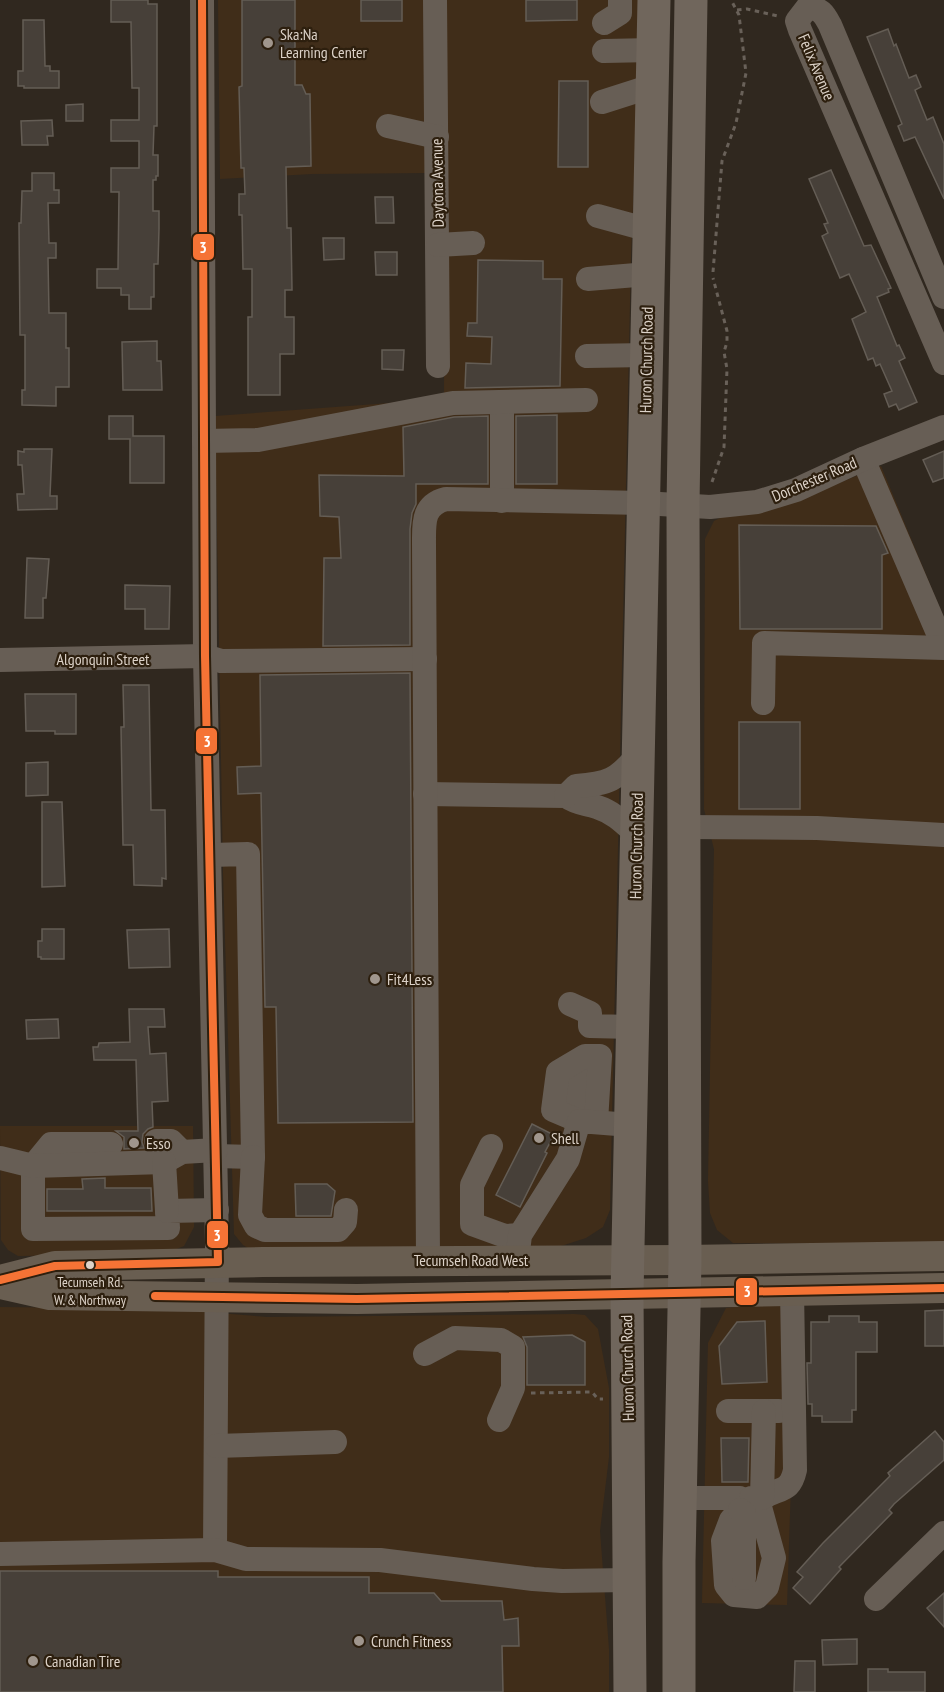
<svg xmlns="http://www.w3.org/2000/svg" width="944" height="1692" font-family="'PT Sans Narrow',sans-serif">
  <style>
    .built { fill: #402d19 }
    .building { fill: #474039; stroke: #645d55; stroke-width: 1.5 }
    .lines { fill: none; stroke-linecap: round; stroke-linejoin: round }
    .path { stroke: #696159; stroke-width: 3; stroke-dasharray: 4.5 4.5; stroke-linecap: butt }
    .minor { stroke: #675e55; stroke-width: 24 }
    .major { stroke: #695e51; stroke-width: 30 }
    .highway { stroke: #70665c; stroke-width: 33 }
    .bus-1-casing { stroke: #2d1f0e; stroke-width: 12 }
    .bus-1 { stroke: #f57335; stroke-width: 8 }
    .poi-dot { fill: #a0968d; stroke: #2d1f0e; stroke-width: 2 }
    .bus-dot { fill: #dcd2c8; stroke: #2d1f0e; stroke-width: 2 }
    .labels { text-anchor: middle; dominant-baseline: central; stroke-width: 4.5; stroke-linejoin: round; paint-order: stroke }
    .bus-label { font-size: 14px; fill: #dcd2c8; stroke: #2d1f0e }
    .poi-label { font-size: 16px; fill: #dcd2c8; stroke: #2d1f0e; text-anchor: start }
    .street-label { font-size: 16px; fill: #dcd2c8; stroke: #2d1f0e }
    .line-badge { stroke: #2d1f0e; stroke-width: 2 }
    .badge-label { font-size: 16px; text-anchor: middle; font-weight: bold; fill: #fff }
  </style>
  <rect width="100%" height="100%" fill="#30281f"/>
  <!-- built -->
  <g class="built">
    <polygon points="218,0 427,0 430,173 312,174 220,179"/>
    <polygon points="445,0 641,0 631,257 610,1210 603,1227 586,1238 561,1246 256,1253 243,1245 234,1234 223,873 215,416 444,399"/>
    <polygon points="881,466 944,618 944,1244 733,1243 717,1230 710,1213 708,1181 714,849 704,809 705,539 714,521 728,514 772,510"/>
    <polygon points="0,1126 193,1126 194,1227 184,1246 164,1254 18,1256 8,1250 1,1240"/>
    <polygon points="797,1300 787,1605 702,1603 708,1343 726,1308"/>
    <polygon points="0,1307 168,1309 267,1317 574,1314 585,1315 598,1329 609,1388 609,1457 600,1531 609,1649 609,1692 0,1692"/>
  </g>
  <!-- building -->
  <g class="building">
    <polygon points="111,0 148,0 148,4 157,4 157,126 154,126 153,155 158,155 158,176 156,176 156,180 153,180 153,211 159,211 159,229 158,264 154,264 154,297 151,297 151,309 129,309 129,295 121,295 121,288 97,288 97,269 118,269 119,192 111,192 111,168 139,168 139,141 111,141 111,120 139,120 139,88 132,88 131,22 111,22"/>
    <polygon points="242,0 295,0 295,85 302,85 306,94 310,94 311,166 286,167 287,228 291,228 292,290 285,290 285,317 294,317 294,354 280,354 280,395 248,395 248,317 252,317 252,269 243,269 242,215 239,215 239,194 245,194 244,168 241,168 239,87 242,86"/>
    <rect x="361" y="0" width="41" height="21"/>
    <polygon points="526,0 577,0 577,20 526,21"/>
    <polygon points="23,20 44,20 45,66 50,66 50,71 59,71 59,88 24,88 24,86 18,86 18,71 23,71"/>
    <polygon points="888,29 894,46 896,44 909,78 916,75 921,87 915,90 927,120 933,117 944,144 944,199 915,137 904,141 898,126 902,124 867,37"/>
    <polygon points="559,81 588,81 588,167 558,167"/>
    <polygon points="83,104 83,121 66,121 66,105"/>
    <polygon points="52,120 53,136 47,136 48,145 22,145 21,121"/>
    <polygon points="831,170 864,246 871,245 891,288 888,289 889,292 877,297 897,346 899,345 905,358 899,361 917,402 899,410 896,404 889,407 884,394 892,391 880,364 876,366 873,358 868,360 852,319 866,312 849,274 840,278 822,236 828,233 824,224 828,223 809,179"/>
    <polygon points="32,173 54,173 54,190 59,190 59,203 48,203 49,243 56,243 56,258 48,258 49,313 66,313 66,348 69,348 69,387 56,387 56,406 22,405 22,390 25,390 25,335 20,335 19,223 21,223 22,191 32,191"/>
    <polygon points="375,197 393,197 394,223 376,223"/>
    <polygon points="323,238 344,238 344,259 324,260"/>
    <polygon points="375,252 397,252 397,275 376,275"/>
    <polygon points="478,260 543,261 543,279 562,279 560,386 465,388 466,363 491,364 492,337 467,336 468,323 477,323"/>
    <polygon points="157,341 157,361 161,361 162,390 123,390 122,342"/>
    <polygon points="382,350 404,350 403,370 382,369"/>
    <polygon points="557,415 557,484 516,484 516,416"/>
    <polygon points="109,416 133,416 133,436 164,436 164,483 130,483 130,439 109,439"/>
    <polygon points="488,416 488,484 416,484 416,504 412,513 410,529 410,645 323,646 324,558 341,558 339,517 320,516 319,475 404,476 403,427 454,417"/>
    <polygon points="24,449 52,449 50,496 57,496 57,509 18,510 17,494 24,494 22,465 18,465 18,451 24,452"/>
    <polygon points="944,451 944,478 933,482 923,460"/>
    <polygon points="739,525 876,526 888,553 882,555 882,629 740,629"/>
    <polygon points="27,558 49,559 46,598 43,598 43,618 25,618"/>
    <polygon points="125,585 170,586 169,629 145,629 145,609 125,609"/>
    <polygon points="410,673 413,1122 278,1123 276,1007 265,1007 261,793 238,794 237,767 261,766 260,675"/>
    <polygon points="123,685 149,685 151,810 165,810 166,879 162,878 162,886 134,885 133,845 123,845 121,727 124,727"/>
    <polygon points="25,694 76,694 76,734 55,734 55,731 26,731"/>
    <rect x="739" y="722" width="61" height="87"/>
    <polygon points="48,762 48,795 26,796 26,763"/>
    <polygon points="42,802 62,802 65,886 42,887"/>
    <polygon points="42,929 64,929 64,959 41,959 41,957 38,957 38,941 42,941"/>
    <polygon points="169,929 170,967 129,968 127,930"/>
    <polygon points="129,1009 164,1009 165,1027 148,1027 150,1054 166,1053 168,1101 152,1102 153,1127 148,1129 143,1134 142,1142 144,1148 124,1149 124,1137 116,1131 138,1131 136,1060 94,1060 93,1047 98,1047 99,1043 130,1042"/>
    <polygon points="58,1019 59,1038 27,1039 26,1020"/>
    <polygon points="532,1124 554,1135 545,1152 547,1153 520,1207 496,1195"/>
    <polygon points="105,1178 105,1188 151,1188 152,1211 47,1211 47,1189 83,1189 82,1179"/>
    <polygon points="295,1184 327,1184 335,1191 331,1216 296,1216"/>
    <polygon points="944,1310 944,1346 925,1346 925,1311"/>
    <polygon points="829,1316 859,1316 859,1322 877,1322 877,1352 856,1352 856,1410 852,1410 852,1422 822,1422 822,1416 812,1416 812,1404 808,1404 807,1363 811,1363 811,1322 829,1322"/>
    <polygon points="765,1321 767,1382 722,1384 719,1346 737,1322"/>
    <polygon points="572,1335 585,1342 585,1385 527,1385 527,1347 523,1337"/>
    <polygon points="935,1431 944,1442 944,1460 894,1504 889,1510 892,1513 839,1567 841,1569 810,1604 793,1588 803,1577 797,1572 823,1543 890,1476 888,1473"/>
    <polygon points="721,1438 749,1438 748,1482 722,1482"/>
    <polygon points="0,1571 218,1571 218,1577 369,1577 369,1593 434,1593 441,1601 502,1601 504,1620 518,1618 519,1646 502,1646 503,1692 0,1692"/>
    <polygon points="944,1593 944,1627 927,1608"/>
    <polygon points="857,1639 857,1664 823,1665 822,1640"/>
    <polygon points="795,1661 815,1661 815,1692 794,1692"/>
    <polygon points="868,1669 888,1669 888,1672 925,1672 925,1692 868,1692"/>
  </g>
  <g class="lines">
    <!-- path -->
    <g class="path">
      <polyline points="737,10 747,9 778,16"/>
      <polyline points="713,272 722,161 736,123 746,73 739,15 731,0"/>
      <polyline points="712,482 724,447 727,369 724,352 727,342 727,331 713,278"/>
      <polyline points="531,1393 592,1392 598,1399 603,1399"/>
    </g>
    <!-- minor -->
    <g class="minor">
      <polyline points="202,0 205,656 217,1243 215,1550"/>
      <polyline points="435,0 438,366"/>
      <polyline points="604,23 620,13 620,0"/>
      <polyline points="604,51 653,50"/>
      <polyline points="602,102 652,86"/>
      <polyline points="388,126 437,137"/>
      <polyline points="598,216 649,230"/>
      <polyline points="438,245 473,243"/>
      <polyline points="588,279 648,274"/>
      <path d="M 944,297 L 830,25 C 824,14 821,8 807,8 L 797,21 L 800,30 L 944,363"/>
      <polyline points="587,356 647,355"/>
      <polyline points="502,402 502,501"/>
      <polyline points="204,441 258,440 453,403 586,400"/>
      <polyline points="863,459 944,647"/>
      <polyline points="0,660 205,656 221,661 425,659"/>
      <polyline points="763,703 764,643 944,648"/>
      <path d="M 425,794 L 566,796 C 577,804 585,803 597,807 C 613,812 624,823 636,834"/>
      <path d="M 566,796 L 576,786 C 608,784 617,780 638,755"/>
      <polyline points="684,827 817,828 944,835"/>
      <polyline points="210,855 248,854 253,1157 216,1156"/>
      <polyline points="570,1004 590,1013 590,1026 632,1027"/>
      <polyline points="572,1118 580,1060"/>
      <polyline points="579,1121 553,1110 558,1072 585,1056 600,1056 596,1122"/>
      <polyline points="156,1141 171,1141 182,1152"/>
      <polyline points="111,1144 51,1144 33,1166 33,1229 168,1228 167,1211 217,1210"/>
      <polyline points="491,1146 472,1185 472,1224 505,1236 520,1235"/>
      <polyline points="253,1157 250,1215 256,1226 265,1230 338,1230 345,1222 346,1210"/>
      <polyline points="0,1158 33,1166 164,1162 182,1152 216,1150"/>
      <polyline points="164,1162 167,1211"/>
      <path d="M 428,1260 L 424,544 C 424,524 422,505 446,499 L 643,503 L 710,507 L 757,502 L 796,490 L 863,459 L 944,427"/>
      <polyline points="517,1260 520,1235 568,1159 579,1121 630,1125"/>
      <polyline points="425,1354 455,1338 501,1340 513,1347 513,1388 499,1420"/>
      <polyline points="728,1411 779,1411"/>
      <polyline points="216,1446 335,1442"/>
      <path d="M 680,1498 L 740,1498 L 740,1510 L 731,1520 L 723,1541 L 726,1585 L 734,1595 L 757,1597 L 767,1587 L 774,1558 L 760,1507 L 762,1498 C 780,1487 790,1493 795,1470 L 792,1290"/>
      <polyline points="751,1498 762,1498 764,1411"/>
      <polyline points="740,1510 744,1513 744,1578"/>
      <polyline points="0,1554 215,1550 246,1559 380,1560 533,1579 562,1581 629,1580"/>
      <polyline points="876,1599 944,1533"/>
    </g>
    <!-- major -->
    <g class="major">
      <polyline points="0,1280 55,1266 263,1262 685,1260 944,1256"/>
      <polyline points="0,1284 50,1295 357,1299 944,1288"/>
    </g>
    <!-- highway -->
    <g class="highway">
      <polyline points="630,1692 627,1295 654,0"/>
      <polyline points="679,1692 679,1562 685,1260 683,506 691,0"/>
    </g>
    <defs>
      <g id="bus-1">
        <polyline points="0,1280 55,1266 218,1262 205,656 202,0"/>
        <polyline points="155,1296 357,1299 944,1288"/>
      </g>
    </defs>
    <!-- bus-1 casing -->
    <use href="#bus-1" class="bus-1-casing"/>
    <!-- bus-1 -->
    <use href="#bus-1" class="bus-1"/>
  </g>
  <!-- markers -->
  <g class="poi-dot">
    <circle cx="268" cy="43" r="6"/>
    <circle cx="375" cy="979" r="6"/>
    <circle cx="539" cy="1138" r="6"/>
    <circle cx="134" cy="1143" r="6"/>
    <circle cx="359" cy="1641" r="6"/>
    <circle cx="33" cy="1661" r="6"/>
  </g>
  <circle class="bus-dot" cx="90" cy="1265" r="5"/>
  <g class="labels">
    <!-- bus labels -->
    <g class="bus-label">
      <text x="90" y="1282">Tecumseh Rd.<tspan x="90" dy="18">W. &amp; Northway</tspan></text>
    </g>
    <!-- poi labels -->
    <g class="poi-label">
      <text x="280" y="34">Ska:Na<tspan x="280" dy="18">Learning Center</tspan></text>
      <text x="387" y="979">Fit4Less</text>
      <text x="551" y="1138">Shell</text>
      <text x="146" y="1143">Esso</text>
      <text x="371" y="1641">Crunch Fitness</text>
      <text x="45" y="1661">Canadian Tire</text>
    </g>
    <!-- street labels -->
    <g class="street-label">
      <text transform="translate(817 67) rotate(67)">Felix Avenue</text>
      <text transform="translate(437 183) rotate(-91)">Daytona Avenue</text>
      <text transform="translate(646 360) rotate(-89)">Huron Church Road</text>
      <text transform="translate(814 479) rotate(-23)">Dorchester Road</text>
      <text x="103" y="659">Algonquin Street</text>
      <text transform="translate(636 846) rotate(-89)">Huron Church Road</text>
      <text x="471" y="1260">Tecumseh Road West</text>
      <text transform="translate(627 1368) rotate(-91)">Huron Church Road</text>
    </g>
  </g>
  <g class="line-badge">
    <rect x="192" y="233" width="23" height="28" rx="6" fill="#f57335"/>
    <rect x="195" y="727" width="23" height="28" rx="6" fill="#f57335"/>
    <rect x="206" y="1220" width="23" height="29" rx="6" fill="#f57335"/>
    <rect x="735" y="1277" width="23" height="29" rx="6" fill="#f57335"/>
  </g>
  <g class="badge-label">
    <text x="203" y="253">3</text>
    <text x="207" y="747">3</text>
    <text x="217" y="1241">3</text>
    <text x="747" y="1297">3</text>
  </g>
</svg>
